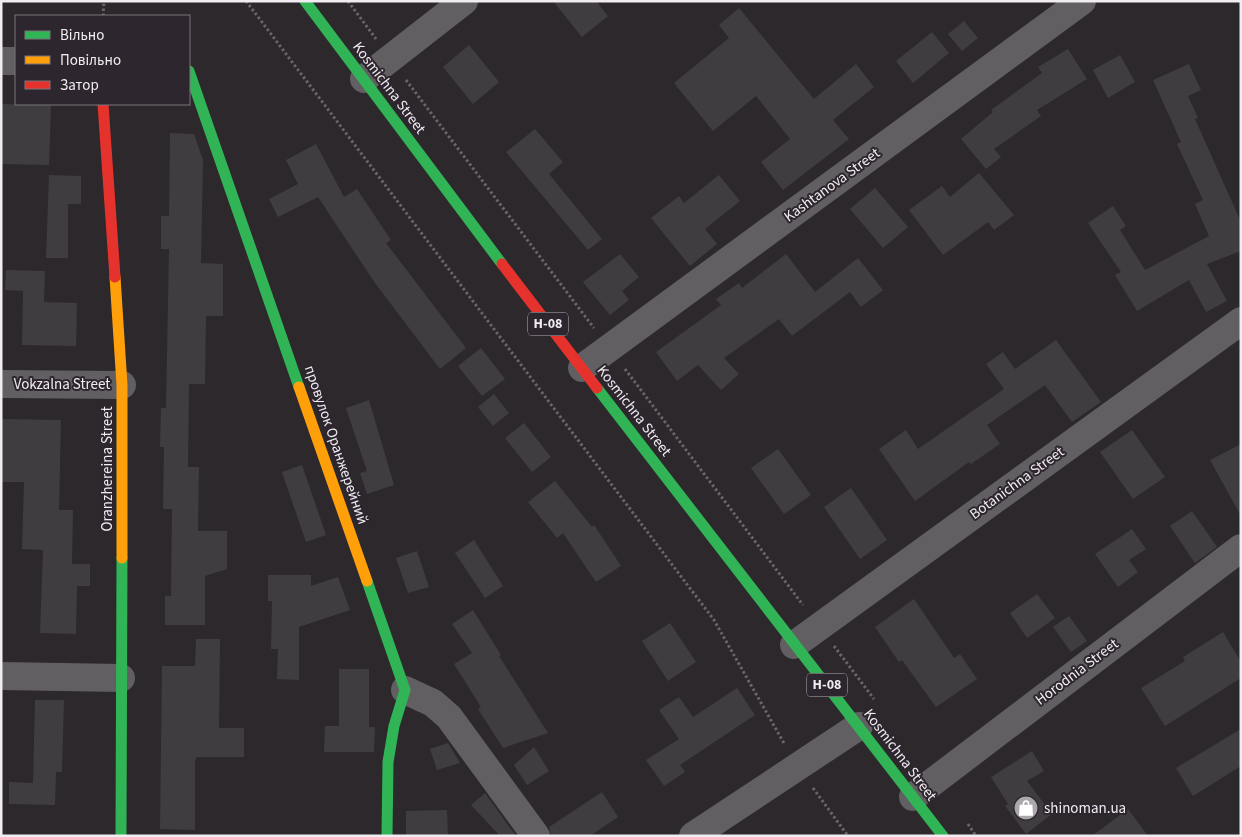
<svg xmlns="http://www.w3.org/2000/svg" width="1242" height="837" font-family="'Source Sans 3',sans-serif">
  <style>
    .building { fill: #403d40 }
    .lines { fill: none; stroke-linecap: round; stroke-linejoin: round }
    .path { stroke: #686768; stroke-width: 3; stroke-dasharray: 2.5 2.5; stroke-linecap: butt }
    .street { stroke: #625f62; stroke-width: 28 }
    .fast { stroke: #30b455; stroke-width: 11 }
    .slow { stroke: #ff9f0a; stroke-width: 11 }
    .jam { stroke: #e5322d; stroke-width: 11 }
    .labels { text-anchor: middle; dominant-baseline: central; stroke-width: 4; stroke-linejoin: round; paint-order: stroke }
    .shield { fill: #2d262e; stroke: #b6b1b6; stroke-width: 1 }
    .shield-label { font-size: 14px; font-weight: bold; fill: #f1ecf1 }
    .street-label { font-size: 15px; fill: #f1ecf1; stroke: #2d262e }
    .poi-label { font-size: 15px; fill: #f1ecf1; stroke: #2d262e; text-anchor: start }
  </style>
  <rect width="100%" height="100%" fill="#2c282c"/>
  <!-- building -->
  <g class="building">
    <polygon points="553,1 596,1 608,16 582,37"/>
    <polygon points="739,8 814,99 856,64 874,87 833,120 849,139 783,190 761,162 790,139 756,96 713,131 674,83 729,38 719,25"/>
    <polygon points="964,21 978,38 962,51 948,34"/>
    <polygon points="932,32 949,53 913,83 896,61"/>
    <polygon points="469,45 499,82 473,104 443,67"/>
    <polygon points="1068,49 1087,79 1037,110 1041,116 994,149 1001,157 986,169 961,139 993,112 991,110 1042,73 1038,67"/>
    <polygon points="1120,55 1135,82 1108,98 1093,70"/>
    <polygon points="1189,64 1201,90 1188,96 1198,118 1195,119 1241,222 1241,251 1207,264 1227,301 1206,312 1189,280 1137,311 1115,275 1121,272 1088,223 1113,206 1126,226 1120,230 1145,270 1209,236 1195,204 1203,200 1177,144 1181,142 1153,80"/>
    <polygon points="1,104 51,105 49,165 1,164"/>
    <polygon points="535,129 563,162 549,174 602,239 588,250 506,152"/>
    <polygon points="170,133 194,134 203,160 201,263 223,264 223,316 206,316 205,384 189,384 188,467 199,467 198,531 227,531 227,569 205,576 205,625 165,625 165,596 171,596 172,509 163,509 164,447 160,447 161,408 166,408 169,249 161,249 161,216 169,216"/>
    <polygon points="316,144 344,197 357,189 391,240 386,243 466,348 440,369 375,283 318,197 278,217 269,199 298,184 286,160"/>
    <polygon points="979,173 1014,215 994,230 988,222 943,255 909,210 942,186 950,197"/>
    <polygon points="49,175 81,176 81,204 68,204 68,258 46,258"/>
    <polygon points="719,175 740,201 705,229 717,244 690,266 651,218 679,196 684,203"/>
    <polygon points="875,188 908,227 883,248 850,209"/>
    <polygon points="620,254 639,277 622,291 629,300 610,315 583,282"/>
    <polygon points="786,254 815,292 858,258 883,290 861,307 850,292 792,336 779,319 724,358 739,374 721,390 698,365 677,381 656,352 721,305 716,299 739,283 742,288"/>
    <polygon points="6,270 45,271 44,302 77,303 76,346 22,345 23,291 5,290"/>
    <polygon points="1056,340 1101,402 1072,422 1045,385 987,425 1000,444 971,464 969,462 915,501 879,449 906,430 918,449 1004,389 986,364 1003,352 1015,369"/>
    <polygon points="481,348 505,379 482,396 458,366"/>
    <polygon points="494,394 509,413 493,426 478,407"/>
    <polygon points="369,400 394,485 367,494 360,473 367,471 346,408"/>
    <polygon points="1,419 61,420 59,510 73,510 72,564 90,564 90,586 77,586 76,634 40,633 43,550 22,549 24,482 1,482"/>
    <polygon points="524,423 551,457 532,472 505,438"/>
    <polygon points="1132,430 1165,477 1133,499 1100,452"/>
    <polygon points="1241,444 1241,516 1210,460"/>
    <polygon points="778,449 811,495 784,514 751,468"/>
    <polygon points="302,465 326,535 306,542 282,472"/>
    <polygon points="555,481 592,527 594,525 621,566 596,582 563,533 557,538 528,502"/>
    <polygon points="851,488 887,540 860,559 824,507"/>
    <polygon points="1192,511 1217,547 1195,563 1170,526"/>
    <polygon points="1132,529 1146,549 1129,560 1138,572 1118,587 1095,554"/>
    <polygon points="474,540 503,586 485,598 455,553"/>
    <polygon points="417,551 429,587 408,593 396,558"/>
    <polygon points="268,575 311,575 311,586 338,577 350,610 299,627 299,680 277,679 278,649 271,649 272,601 268,601"/>
    <polygon points="1037,594 1055,618 1027,638 1010,613"/>
    <polygon points="914,599 954,658 960,654 977,679 936,707 902,660 899,662 875,627"/>
    <polygon points="473,610 501,655 499,656 548,733 503,748 478,709 481,707 454,664 472,653 452,624"/>
    <polygon points="1069,616 1087,641 1071,652 1053,627"/>
    <polygon points="670,623 696,662 668,681 642,641"/>
    <polygon points="1223,632 1241,662 1241,678 1165,726 1141,688 1185,661 1183,657"/>
    <polygon points="196,639 220,639 219,728 244,728 244,757 197,757 195,760 195,830 160,829 162,666 195,666"/>
    <polygon points="339,669 369,669 369,727 375,727 374,752 324,752 325,726 339,726"/>
    <polygon points="737,688 755,715 680,765 685,772 664,786 646,760 679,739 659,710 679,697 693,717"/>
    <polygon points="35,700 64,700 62,772 56,772 55,805 9,804 9,782 33,783"/>
    <polygon points="1241,729 1241,766 1193,796 1176,768"/>
    <polygon points="448,743 460,763 437,770 430,749"/>
    <polygon points="534,747 549,771 527,785 514,765"/>
    <polygon points="1032,751 1044,771 1027,781 1052,814 1026,834 1005,806 1008,804 991,777"/>
    <polygon points="602,792 618,817 590,836 551,836 549,827"/>
    <polygon points="485,793 516,836 500,836 471,805"/>
    <polygon points="1128,809 1148,836 1092,836"/>
    <polygon points="447,810 448,836 406,836 406,811"/>
  </g>
  <g class="lines">
    <!-- path -->
    <g class="path">
      <polyline points="246,1 714,620 785,745"/>
      <polyline points="348,1 376,39"/>
      <polyline points="103,16 104,1"/>
      <polyline points="406,80 594,328"/>
      <polyline points="625,369 803,605"/>
      <polyline points="834,646 874,699"/>
      <polyline points="813,788 848,836"/>
      <polyline points="968,824 976,836"/>
    </g>
    <!-- street -->
    <g class="street">
      <polyline points="1,61 16,61"/>
      <polyline points="364,79 464,1"/>
      <polyline points="582,368 1082,1"/>
      <polyline points="1,384 122,385"/>
      <polyline points="794,645 1241,321"/>
      <polyline points="1,676 121,678"/>
      <polyline points="405,690 433,703 449,717 536,836"/>
      <polyline points="913,797 1241,548"/>
      <polyline points="693,836 859,726"/>
    </g>
    <!-- fast -->
    <g class="fast">
      <polyline points="305,1 502,264"/>
      <polyline points="189,71 299,387"/>
      <polyline points="597,388 943,836"/>
      <polyline points="367,581 405,690 394,726 388,762 387,836"/>
      <polyline points="121,836 122,558"/>
    </g>
    <!-- slow -->
    <g class="slow">
      <polyline points="115,277 122,385 122,558"/>
      <polyline points="299,387 367,581"/>
    </g>
    <!-- jam -->
    <g class="jam">
      <polyline points="103,104 115,277"/>
      <polyline points="502,264 597,388"/>
    </g>
  </g>
  <!-- icons -->
  <defs>
    <symbol id="shop-disc" viewBox="-11 -11 22 22"><circle r="9.5" fill="#aca7ac" stroke="#2d262e"/><path d="M-5-2.5h2.3a2.7 3.5 0 0 1 5.4 0H5L5.5 6h-11ZM-1.5-2.5h3a1.5 2.3 0 0 0-3 0Z" fill="#fff"/></symbol>
  </defs>
  <g fill-rule="evenodd">
    <use href="#shop-disc" x="1012" y="794" width="28" height="28"/>
  </g>
  <g class="labels">
    <!-- shield labels -->
    <g class="shield">
      <rect x="528" y="312.5" width="40" height="23" rx="4"/>
      <rect x="807" y="673.5" width="40" height="23" rx="4"/>
    </g>
    <g class="shield-label">
      <text x="548" y="324">Н-08</text>
      <text x="827" y="685">Н-08</text>
    </g>
    <!-- street labels -->
    <g class="street-label">
      <text transform="translate(389 88) rotate(53)">Kosmichna Street</text>
      <text transform="translate(832 185) rotate(-36)">Kashtanova Street</text>
      <text x="62" y="384">Vokzalna Street</text>
      <text transform="translate(634 411) rotate(52)">Kosmichna Street</text>
      <text transform="translate(336 445) rotate(71)">провулок Оранжерейний</text>
      <text transform="translate(107 469) rotate(-90)">Oranzhereina Street</text>
      <text transform="translate(1017 483) rotate(-36)">Botanichna Street</text>
      <text transform="translate(1077 672) rotate(-37)">Horodnia Street</text>
      <text transform="translate(900 755) rotate(53)">Kosmichna Street</text>
    </g>
    <!-- poi labels -->
    <g class="poi-label">
      <text x="1044" y="808">shinoman.ua</text>
    </g>
  </g>
  <!-- border -->
  <rect width="1242" height="837" fill="none" stroke="#f1ecf1" stroke-width="5"/>
  <!-- legend -->
  <rect x="15" y="15" width="175" height="90" fill="#2d262e" stroke="#7b757c"/>
  <rect x="25" y="31" width="25" height="8" fill="#30b455" stroke="#7b757c"/>
  <text x="60" y="40" font-size="15" fill="#f1ecf1">Вільно</text>
  <rect x="25" y="56" width="25" height="8" fill="#ff9f0a" stroke="#7b757c"/>
  <text x="60" y="65" font-size="15" fill="#f1ecf1">Повільно</text>
  <rect x="25" y="81" width="25" height="8" fill="#e5322d" stroke="#7b757c"/>
  <text x="60" y="90" font-size="15" fill="#f1ecf1">Затор</text>
</svg>
